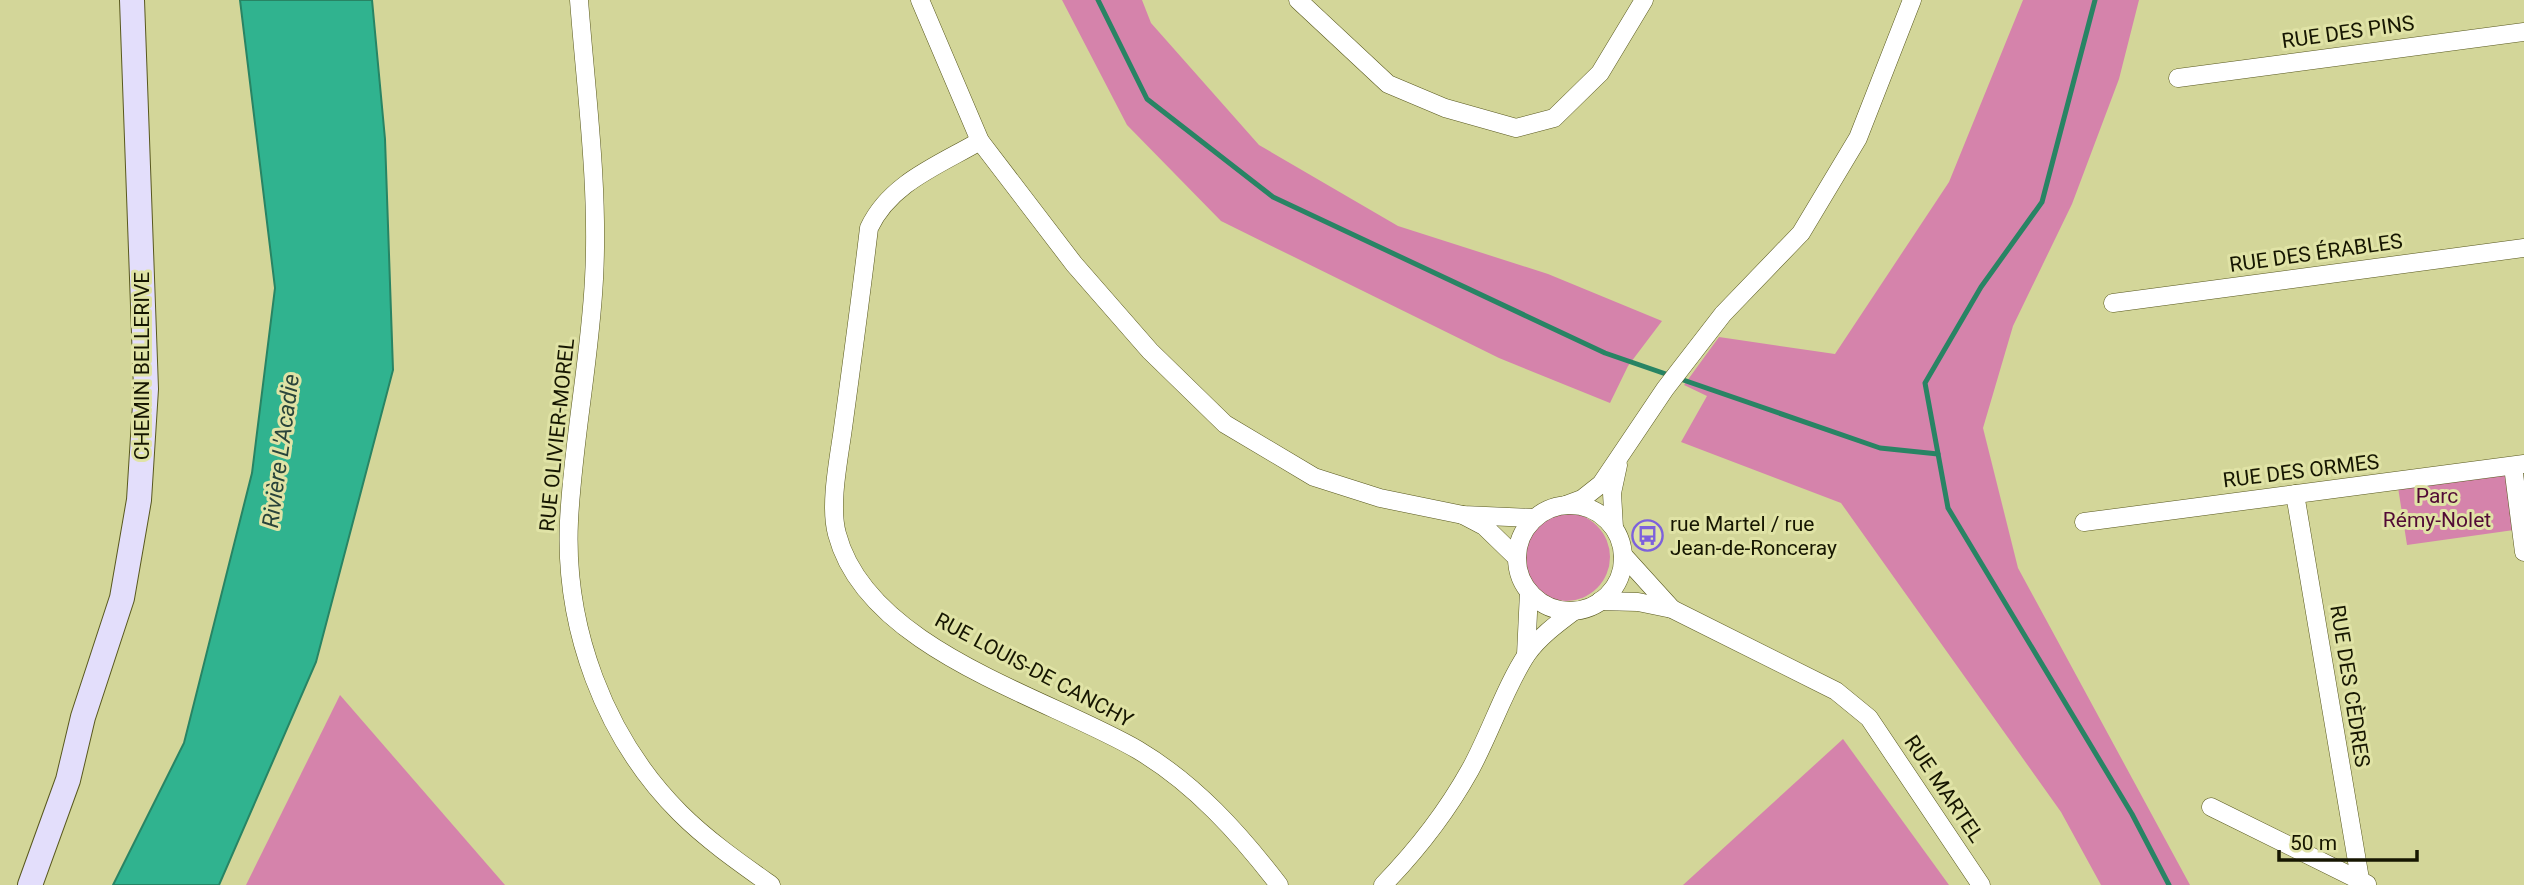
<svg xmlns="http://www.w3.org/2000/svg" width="2524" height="885" font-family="Roboto,sans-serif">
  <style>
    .green { fill: #d583ab }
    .water { fill: #30b38f; stroke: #288464; stroke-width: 2 }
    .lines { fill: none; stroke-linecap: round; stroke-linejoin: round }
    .stream { stroke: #288464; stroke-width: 5 }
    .minor-casing { stroke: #58581e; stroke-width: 19 }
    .secondary-casing { stroke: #58581e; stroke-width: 26 }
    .minor { stroke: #fff; stroke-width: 18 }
    .secondary { stroke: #e3defb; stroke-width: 24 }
    .labels { text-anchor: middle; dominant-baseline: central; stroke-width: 6; stroke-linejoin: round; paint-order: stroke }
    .street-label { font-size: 21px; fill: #161601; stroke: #e0e3a6 }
    .park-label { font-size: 21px; fill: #520a35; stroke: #e0e3a6 }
    .poi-label { font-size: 21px; fill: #161601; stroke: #e0e3a6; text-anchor: start }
    .water-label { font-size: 23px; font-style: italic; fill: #29443b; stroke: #e0e3a6 }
  </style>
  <rect width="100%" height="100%" fill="#d3d699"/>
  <!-- green -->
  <g class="green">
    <polygon points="1062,0 1142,0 1151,23 1259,145 1398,226 1548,274 1662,321 1628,366 1610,403 1499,358 1221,221 1127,125"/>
    <polygon points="2023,0 2139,0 2119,79 2072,204 2013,326 1983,428 2018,568 2190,885 2101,885 2061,812 1841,503 1681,442 1707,396 1684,385 1719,337 1835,354 1949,182"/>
    <polygon points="2513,466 2521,529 2407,545 2397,481"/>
    <circle cx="1566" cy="557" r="44"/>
    <polygon points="340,695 505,885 246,885"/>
    <polygon points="1843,739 1949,885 1683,885"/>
  </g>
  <!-- water -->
  <polygon class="water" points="240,0 372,0 385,139 393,370 316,662 219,885 113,885 184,743 252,473 275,288"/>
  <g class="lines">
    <!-- stream -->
    <g class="stream">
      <polyline points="1098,0 1147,99 1273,197 1605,353 1880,448 1938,454"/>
      <polyline points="2095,0 2042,202 1981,287 1925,383 1948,508 2132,814 2169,885"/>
    </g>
    <defs>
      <g id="minor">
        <path d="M 579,0 C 586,92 599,187 594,279 C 590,360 573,440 569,521 C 564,627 604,737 680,813 C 707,840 740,863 771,885"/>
        <polyline points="920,0 980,141 1074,264 1150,351 1225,424 1314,477 1380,498 1463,515 1534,518"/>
        <polyline points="1298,0 1388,84 1445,108 1516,128 1554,118 1600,73 1644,0"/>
        <polyline points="2178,78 2524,32"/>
        <path d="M 980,141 C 939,165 890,183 869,228 C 861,295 852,362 843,428 C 839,458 829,505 837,534 C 867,649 1045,696 1138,750 C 1195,784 1239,833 1279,885"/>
        <polyline points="2113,303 2524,248"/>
        <polyline points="2513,466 2524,552"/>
        <polyline points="2295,494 2361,885"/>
        <polyline points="1566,505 1582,499 1601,484 1665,389 1723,314 1801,233 1858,138 1912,0"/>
        <circle cx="1570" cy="558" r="53"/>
        <polyline points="1463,515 1484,526 1516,557"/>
        <polyline points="2084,522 2524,464"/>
        <polyline points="1614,528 1612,493 1618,465"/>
        <polyline points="1623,555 1672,609"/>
        <polyline points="1600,601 1638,602 1672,609 1836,691 1869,718 1981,885"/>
        <polyline points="1526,655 1529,592"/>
        <polyline points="2211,807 2367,884"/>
        <path d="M 1383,885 C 1417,850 1446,813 1470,770 C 1490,734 1505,687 1527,654 C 1539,637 1558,623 1574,611"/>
      </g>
      <polyline id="secondary" points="30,885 68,780 83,717 122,598 139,500 146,389 132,0"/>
    </defs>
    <!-- minor casing -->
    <use href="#minor" class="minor-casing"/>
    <!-- secondary casing -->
    <use href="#secondary" class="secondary-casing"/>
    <!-- minor -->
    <use href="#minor" class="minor"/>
    <!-- secondary -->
    <use href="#secondary" class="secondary"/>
  </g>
  <!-- icons -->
  <defs>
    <symbol id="bus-ring" viewBox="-11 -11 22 22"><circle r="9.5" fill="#e0e3a6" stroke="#7d61dc" stroke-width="1.5"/><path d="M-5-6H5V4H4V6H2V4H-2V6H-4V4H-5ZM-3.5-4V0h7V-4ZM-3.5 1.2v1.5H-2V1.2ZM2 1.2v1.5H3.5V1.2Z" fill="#7d61dc"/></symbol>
  </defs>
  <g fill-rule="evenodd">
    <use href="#bus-ring" x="1630" y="518" width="35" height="35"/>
  </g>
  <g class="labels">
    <!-- street labels -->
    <g class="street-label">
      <text transform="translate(2348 32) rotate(-8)">RUE DES PINS</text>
      <text transform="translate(2316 253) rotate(-8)">RUE DES ÉRABLES</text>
      <text transform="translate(142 366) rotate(-90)">CHEMIN BELLERIVE</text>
      <text transform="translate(557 435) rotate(-84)">RUE OLIVIER-MOREL</text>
      <text transform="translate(2301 471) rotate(-7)">RUE DES ORMES</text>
      <text transform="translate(1034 670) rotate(28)">RUE LOUIS-DE CANCHY</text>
      <text transform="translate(2350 686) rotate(81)">RUE DES CÈDRES</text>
      <text transform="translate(1944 789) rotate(56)">RUE MARTEL</text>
    </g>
    <!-- park labels -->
    <g class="park-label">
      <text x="2437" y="496">Parc<tspan x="2437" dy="24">Rémy-Nolet</tspan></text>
    </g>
    <!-- poi labels -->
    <g class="poi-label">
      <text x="1670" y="524">rue Martel / rue<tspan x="1670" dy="24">Jean-de-Ronceray</tspan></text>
    </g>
    <!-- water labels -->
    <g class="water-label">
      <text transform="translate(281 451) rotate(-82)">Rivière L'Acadie</text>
    </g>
  </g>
  <!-- scale -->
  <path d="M2279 850v10h138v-10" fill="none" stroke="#161601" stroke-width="3.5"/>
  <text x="2290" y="850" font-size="21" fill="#161601" stroke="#e0e3a6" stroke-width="5" paint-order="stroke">50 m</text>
</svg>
